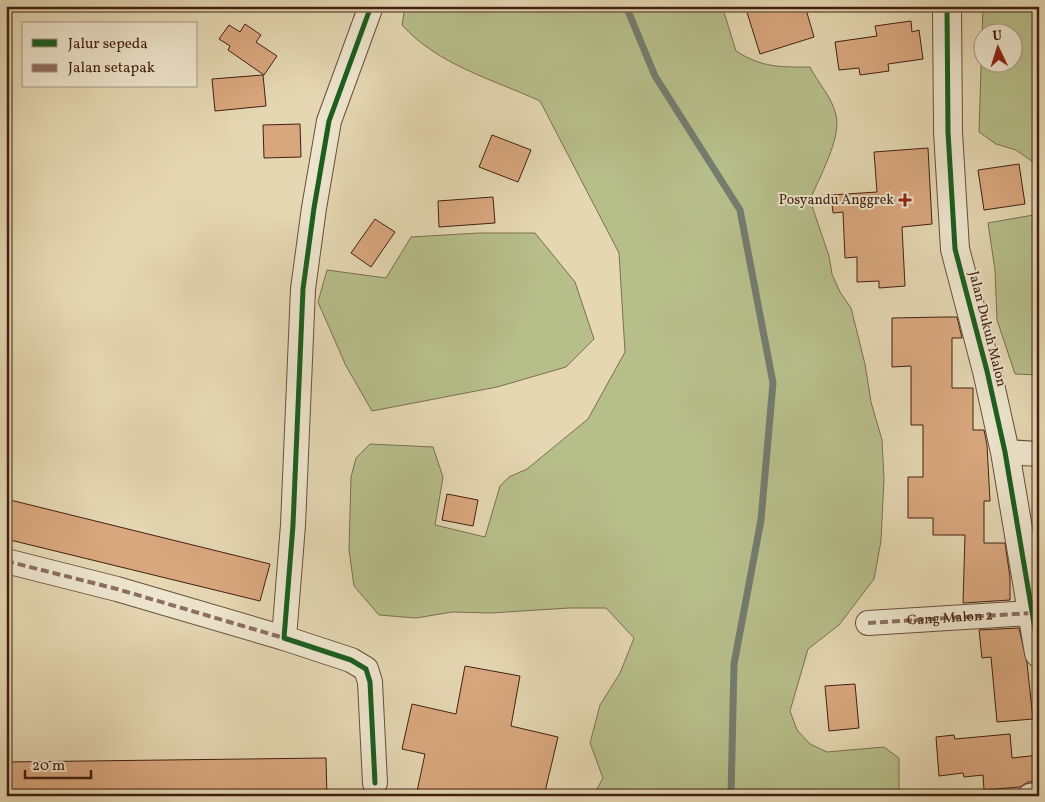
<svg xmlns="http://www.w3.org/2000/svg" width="1045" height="802" font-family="Vollkorn,serif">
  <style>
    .green { fill: #b6be8a; stroke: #7c6f4e; fill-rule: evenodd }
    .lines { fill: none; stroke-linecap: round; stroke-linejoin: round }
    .stream { stroke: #747c6e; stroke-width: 7 }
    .building { fill: #d9a77e; stroke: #422011 }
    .minor-casing { stroke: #6a4e39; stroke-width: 26 }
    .tertiary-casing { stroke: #6a4e39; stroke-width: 30 }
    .minor { stroke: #ede5cd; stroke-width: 24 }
    .tertiary { stroke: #ede5cd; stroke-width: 28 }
    .quiet { stroke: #8d6e63; stroke-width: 4; stroke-dasharray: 8 4; stroke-linecap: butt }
    .cycleway-casing { stroke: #ede5cd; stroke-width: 8 }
    .cycleway { stroke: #1b5e20; stroke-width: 5 }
    .poi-dot { fill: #8f2418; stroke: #ede5cd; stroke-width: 2 }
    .labels { text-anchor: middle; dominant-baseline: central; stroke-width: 4; stroke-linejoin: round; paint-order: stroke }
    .poi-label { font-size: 14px; fill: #422011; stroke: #ede5cd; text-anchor: end }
    .street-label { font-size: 14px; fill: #422011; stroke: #ede5cd }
  </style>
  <rect width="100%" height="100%" fill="#e4d7b2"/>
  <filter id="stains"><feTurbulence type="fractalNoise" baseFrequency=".004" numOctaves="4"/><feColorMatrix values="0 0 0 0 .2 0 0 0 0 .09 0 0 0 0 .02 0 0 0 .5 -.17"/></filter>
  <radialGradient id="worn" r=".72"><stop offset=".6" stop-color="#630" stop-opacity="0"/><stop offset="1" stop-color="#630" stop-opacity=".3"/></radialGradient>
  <!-- green -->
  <g class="green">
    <path d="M 405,6 L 722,6 L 736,51 C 763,68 780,67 810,67 C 818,83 832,97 836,115 C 842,137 819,178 810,200 L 829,256 L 832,274 L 840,292 L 851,308 L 865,364 L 871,402 L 882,440 L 884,479 L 881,541 L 874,579 L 839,625 L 808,649 L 790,711 L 797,730 L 810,744 L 827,752 L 884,747 L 899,758 L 899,796 L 593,796 L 603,778 L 590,743 L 600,705 L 620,673 L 634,638 L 606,608 L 569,608 L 491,613 L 452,612 L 416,618 L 379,615 L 354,586 L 349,550 L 351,477 L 356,458 L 370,444 L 433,447 L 443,477 L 435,525 L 485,537 L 500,486 L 509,477 L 527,469 L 588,419 L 625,352 L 619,253 L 540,101 C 492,79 438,65 402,25 Z"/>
    <path d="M 983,6 L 1039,6 L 1039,191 L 1033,162 L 1016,150 L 996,144 L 979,132 ZM 982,32 L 1012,32 L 1012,62 L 982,62 Z"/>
    <polygon points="1039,214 1039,375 1015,374 997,320 995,270 988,223"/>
    <polygon points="479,233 535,233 575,282 594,339 566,367 497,387 372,411 346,366 318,302 327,270 386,278 411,237"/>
  </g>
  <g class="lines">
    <!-- stream -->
    <polyline class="stream" points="626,6 655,76 740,210 773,383 761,520 734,664 731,796"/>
  </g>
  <!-- building -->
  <g class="building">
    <polygon points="745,6 805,6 814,37 760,54"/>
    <polygon points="911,21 912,32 919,30 923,59 888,64 889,71 860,75 859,68 839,70 835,42 877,36 875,26"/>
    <polygon points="245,24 261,35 256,42 277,56 264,75 228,50 230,46 219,39 229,25 240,32"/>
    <polygon points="263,75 266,106 215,111 212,79"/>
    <polygon points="300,124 301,157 264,158 263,125"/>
    <polygon points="492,135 531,150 518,182 479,167"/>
    <polygon points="928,148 932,224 902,227 905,286 879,288 879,281 857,282 857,257 845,258 843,212 833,213 831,195 877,192 874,152"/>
    <polygon points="1019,164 1025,204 984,210 978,170"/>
    <polygon points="493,197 495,223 439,227 438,201"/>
    <polygon points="375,219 395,232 371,267 351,253"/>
    <polygon points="944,317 957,317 962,338 952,338 952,388 973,388 973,430 984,430 987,445 990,501 984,501 984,543 1005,543 1010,577 1010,600 963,603 965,535 933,535 933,518 908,518 908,477 923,477 923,425 911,425 911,366 892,367 892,318"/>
    <polygon points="447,494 478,500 473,526 442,520"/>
    <polygon points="6,499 270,564 260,601 6,539"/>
    <polygon points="1019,628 1027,663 1033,719 997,722 991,657 982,658 979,630"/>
    <polygon points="465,666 520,676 511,726 558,737 544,796 416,796 425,754 402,749 412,704 456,714"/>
    <polygon points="855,684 859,728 829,731 825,686"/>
    <polygon points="1010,734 1012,758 1039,755 1039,781 1028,782 1020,787 984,790 983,775 964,777 963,773 939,776 936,737 954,735 955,739"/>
    <polygon points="326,758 327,796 6,796 6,762"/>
  </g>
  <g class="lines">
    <defs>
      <g id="minor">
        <polyline points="371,6 329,121 314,208 303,289 293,525 284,638 351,660 366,669 370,682 375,783"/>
        <polyline points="1005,452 1039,454"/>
        <polyline points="6,561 117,589 284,638"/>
        <path id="s1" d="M 868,623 L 1031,613"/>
        <polyline points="1030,796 1039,795"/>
      </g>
      <polyline id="tertiary" points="947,6 948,132 955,249 987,371 1005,452 1039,653"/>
    </defs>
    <!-- minor casing -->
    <use href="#minor" class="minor-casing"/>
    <!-- tertiary casing -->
    <use href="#tertiary" class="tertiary-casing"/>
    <!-- minor -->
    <use href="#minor" class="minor"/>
    <!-- tertiary -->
    <use href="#tertiary" class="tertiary"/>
    <!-- quiet -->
    <g class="quiet">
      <polyline points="6,561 117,589 284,638"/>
      <polyline points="868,623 1031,613"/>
    </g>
    <defs>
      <g id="cycleway">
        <polyline points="371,6 329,121 314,208 303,289 293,525 284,638 351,660 366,669 370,682 375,783"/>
        <polyline points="947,6 948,132 955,249 987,371 1005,452 1039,653"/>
      </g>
    </defs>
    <!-- cycleway casing -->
    <use href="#cycleway" class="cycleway-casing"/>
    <!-- cycleway -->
    <use href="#cycleway" class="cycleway"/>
  </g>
  <!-- markers -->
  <path class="poi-dot" d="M902.5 192.5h5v5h5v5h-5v5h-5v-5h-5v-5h5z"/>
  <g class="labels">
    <!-- poi labels -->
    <g class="poi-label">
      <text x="894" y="200">Posyandu Anggrek</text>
    </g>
    <!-- street labels -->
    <g class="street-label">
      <text transform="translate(987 329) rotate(76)">Jalan Dukuh Malon</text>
      <text stroke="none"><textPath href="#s1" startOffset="82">Gang Malon 2</textPath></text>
    </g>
  </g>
  <!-- margin -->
  <rect width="1045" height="802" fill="none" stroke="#e4d7b2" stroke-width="25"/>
  <rect x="8" y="8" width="1030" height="787" fill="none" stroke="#422011" stroke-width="2.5"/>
  <rect x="12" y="12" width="1020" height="777" fill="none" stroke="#422011"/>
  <!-- legend -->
  <rect x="22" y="22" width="175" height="65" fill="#ede5cd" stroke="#a99682"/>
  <rect x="32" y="39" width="25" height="8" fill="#1b5e20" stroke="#a99682"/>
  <text x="68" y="48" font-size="15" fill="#422011">Jalur sepeda</text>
  <rect x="32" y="64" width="25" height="8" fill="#8d6e63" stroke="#a99682"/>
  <text x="68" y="72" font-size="15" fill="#422011">Jalan setapak</text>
  <!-- north arrow -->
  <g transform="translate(998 48) rotate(356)"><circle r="24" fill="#ede5cd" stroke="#a99682"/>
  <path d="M0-4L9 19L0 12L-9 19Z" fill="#8f2418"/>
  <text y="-8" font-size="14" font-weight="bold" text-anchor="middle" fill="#422011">U</text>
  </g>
  <!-- scale -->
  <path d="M25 770v8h66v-8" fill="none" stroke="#422011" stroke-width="2.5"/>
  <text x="32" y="770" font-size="15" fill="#422011" stroke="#ede5cd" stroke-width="4" paint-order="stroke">20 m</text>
  <rect width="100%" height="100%" filter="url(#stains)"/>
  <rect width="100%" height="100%" fill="url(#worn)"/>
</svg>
